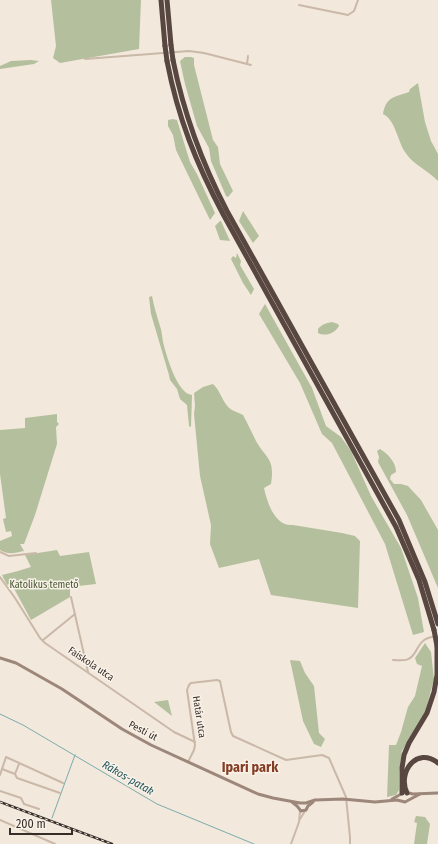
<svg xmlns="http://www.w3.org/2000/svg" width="438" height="844" font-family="'Fira Sans Condensed',sans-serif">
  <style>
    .green { fill: #b4c09d }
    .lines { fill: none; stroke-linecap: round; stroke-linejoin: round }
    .stream { stroke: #7cabae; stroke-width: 1 }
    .street { stroke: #cab8a8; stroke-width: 2 }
    .secondary { stroke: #9d877a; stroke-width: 3 }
    .highway { stroke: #574740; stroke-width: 5 }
    .rail-casing { stroke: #372d28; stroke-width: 2.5 }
    .rail { stroke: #f9f2e9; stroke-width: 1; stroke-dasharray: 3; stroke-linecap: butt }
    .highway-bridge { stroke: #574740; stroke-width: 5 }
    .labels { text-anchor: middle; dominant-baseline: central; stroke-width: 3; stroke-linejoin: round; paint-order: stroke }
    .park-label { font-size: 10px; fill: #45542d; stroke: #f9f2e9 }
    .street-label { font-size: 10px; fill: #372d28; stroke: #f9f2e9 }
    .water-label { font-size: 11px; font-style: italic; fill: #1f5257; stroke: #f9f2e9 }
    .district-label { font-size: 14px; font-weight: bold; fill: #843c23; stroke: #f9f2e9 }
  </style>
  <rect width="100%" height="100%" fill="#f2e8dc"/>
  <!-- green -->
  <g class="green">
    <polygon points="51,0 141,0 139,49 60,63 53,58 56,46"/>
    <polygon points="185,57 191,57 194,58 194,65 213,140 218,147 220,164 233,191 228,197 226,196 211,161 209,148 197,126 185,84 180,61"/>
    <polygon points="31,60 39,61 34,64 0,69 0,66 11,61"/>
    <path d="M 418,83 L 425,122 L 431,141 L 438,154 L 438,181 C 428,170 413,165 405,152 C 398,142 395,119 383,114 C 386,97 394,97 409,92 L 410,89 Z"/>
    <polygon points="173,119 177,120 190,162 197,174 215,213 210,220 176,150 173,135 168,126 168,120"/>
    <polygon points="243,211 259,236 253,243 239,221"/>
    <polygon points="220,221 221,221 230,241 220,240 215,226"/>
    <polygon points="237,253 241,261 240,265 254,289 251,295 243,283 231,259 233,256 236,258"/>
    <path d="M 152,296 C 154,307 157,316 160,326 C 162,331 162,337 163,342 C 166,354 177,394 192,395 L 191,427 L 189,426 L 187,405 L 180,399 L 177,389 L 170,380 L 169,375 L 151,314 L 149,297 Z"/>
    <polygon points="265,304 312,388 326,426 341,437 351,451 371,496 401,548 418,598 424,632 413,635 385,544 332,443 322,434 300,383 259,314"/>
    <path d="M 332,322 L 338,324 L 339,326 C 335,333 326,337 318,333 L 318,329 C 322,324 327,323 332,322 Z"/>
    <path d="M 213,384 C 221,391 223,405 232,410 C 235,412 240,413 243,415 C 248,424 252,433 256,441 C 267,460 275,458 271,484 L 264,488 C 267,502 275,527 293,525 L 342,533 L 355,536 L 360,541 L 358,608 L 271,595 L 259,559 L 219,568 L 210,544 L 211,525 L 200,476 L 194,414 L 195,406 L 194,393 L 203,387 Z"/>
    <path d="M 57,414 L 57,422 L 59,424 L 56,427 L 57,444 L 35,515 L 24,544 L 20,544 L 24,551 C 15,553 8,555 0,550 L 0,541 L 12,536 L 11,531 L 6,532 L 3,519 L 6,518 L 0,474 L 0,430 L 25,428 L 25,418 Z"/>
    <path d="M 380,449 C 388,454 396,462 396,472 L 391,475 L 390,479 L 394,484 L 401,484 L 408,486 L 421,500 L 438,530 L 438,588 L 407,515 L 378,462 L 379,457 L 377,451 Z"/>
    <polygon points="57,550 60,556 89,552 96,584 70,587 70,597 31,620 11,583 7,585 2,575 18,571 31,567 25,555"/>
    <polygon points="425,643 431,652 434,679 425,713 402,751 399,772 399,790 396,795 387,797 389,745 396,745 401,732 408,707 415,696 422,666 417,664 415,658"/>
    <polygon points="290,660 300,661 305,673 314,686 319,733 325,739 321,747 314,744 303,721"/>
    <polygon points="168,700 172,716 154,702"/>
    <polygon points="416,816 425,817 430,824 427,844 414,844 417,823 414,822"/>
  </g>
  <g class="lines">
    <!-- stream -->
    <g class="stream">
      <polyline points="0,714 23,725 157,804 254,844"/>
      <polyline points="52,818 75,755"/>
    </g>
    <!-- street -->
    <g class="street">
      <polyline points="299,5 348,15 354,11 358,0"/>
      <polyline points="85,59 189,51 204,53 251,65"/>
      <polyline points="247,64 248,56"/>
      <polyline points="0,552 9,556 36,553"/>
      <polyline points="0,577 15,598 40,638 45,643 174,732 195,742"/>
      <polyline points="71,597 88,672"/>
      <polyline points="43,640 75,614"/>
      <path d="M 393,660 C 406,661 411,661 417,649 C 419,646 420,643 423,641 C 427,637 433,637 438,636"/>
      <polyline points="188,762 194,750 195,745 187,690 189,685 191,683 217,680 220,681 231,732 233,736 286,760 322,755 329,758 346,797 350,837 350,844"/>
      <polyline points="2,769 15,774 17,778 60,793"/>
      <polyline points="15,774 19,764"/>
      <polyline points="0,775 6,757 63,783"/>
      <polyline points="0,791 21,798 24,804 39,809"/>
      <polyline points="300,819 305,811"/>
      <polyline points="0,820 55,844"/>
      <polyline points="291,844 299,822 300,811"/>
    </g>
    <!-- secondary -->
    <g class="secondary">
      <polyline points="0,658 16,663 62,689 122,729 151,745 258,794 273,798 300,803 306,803 315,800 343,799 375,802 397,800 405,802 420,794"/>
      <polyline points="392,799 405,792 413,794 438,793"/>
      <polyline points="292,802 297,806 301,811 306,810 308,806 313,802"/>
    </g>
    <!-- highway -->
    <g class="highway">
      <polyline points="161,0 165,46"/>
      <polyline points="167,0 171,45"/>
      <path d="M 173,60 C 184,115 201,161 227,211 L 399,520 L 425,582 L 438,624"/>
      <path d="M 167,61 C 178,118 196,163 223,214 L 396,527 L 419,580 L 434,630"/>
      <polyline points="402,793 402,768 404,755 409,743 427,713 434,692 437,675 437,646"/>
      <path d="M 407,793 C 397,772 417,746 438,763"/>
    </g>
    <defs>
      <polyline id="rail" points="0,802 112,844"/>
    </defs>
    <!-- rail casing -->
    <use href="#rail" class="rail-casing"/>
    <!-- rail -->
    <use href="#rail" class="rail"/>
    <!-- highway-bridge -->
    <g class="highway-bridge">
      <polyline points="171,45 173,60"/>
      <polyline points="165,46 167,61"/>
      <polyline points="434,630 437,646"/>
    </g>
  </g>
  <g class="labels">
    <!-- park labels -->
    <g class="park-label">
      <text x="44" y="585">Katolikus temető</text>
    </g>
    <!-- street labels -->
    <g class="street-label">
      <text transform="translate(91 664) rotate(34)">Faiskola utca</text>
      <text transform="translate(199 717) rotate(81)">Határ utca</text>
      <text transform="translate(143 731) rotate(28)">Pesti út</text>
    </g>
    <!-- water labels -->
    <g class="water-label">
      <text transform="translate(128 778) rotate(30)">Rákos-patak</text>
    </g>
    <!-- district labels -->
    <g class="district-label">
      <text x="250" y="767">Ipari park</text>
    </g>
  </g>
  <!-- scale -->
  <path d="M10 828v6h62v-6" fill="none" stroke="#372d28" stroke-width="2"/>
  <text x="16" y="828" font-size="12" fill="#372d28" stroke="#f9f2e9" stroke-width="3" paint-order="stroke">200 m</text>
</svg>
